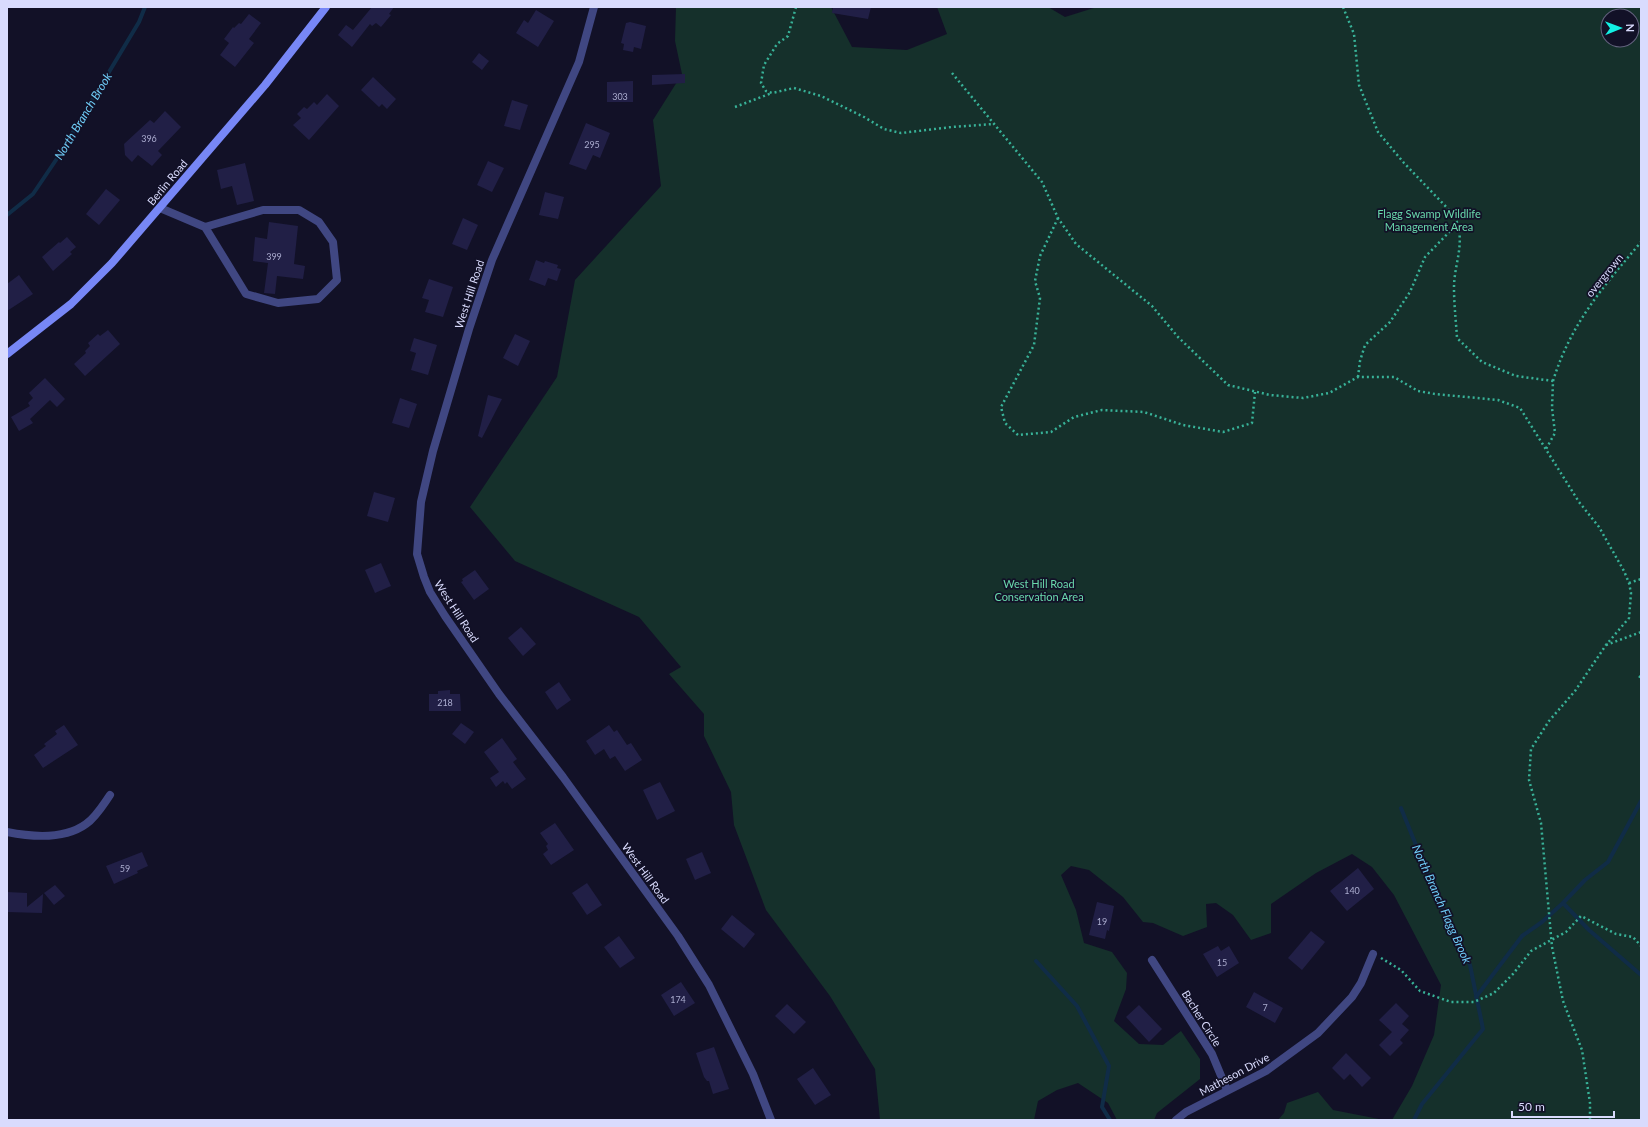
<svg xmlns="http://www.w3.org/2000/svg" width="1648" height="1127" font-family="Lato,sans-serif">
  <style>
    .green { fill: #15302b; fill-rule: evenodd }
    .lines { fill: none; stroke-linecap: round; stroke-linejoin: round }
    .stream { stroke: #102c47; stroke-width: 4 }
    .building { fill: #211f46 }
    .path { stroke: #38b298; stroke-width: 2.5; stroke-dasharray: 2 3; stroke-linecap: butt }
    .lane { stroke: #404782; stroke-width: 8 }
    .street { stroke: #404782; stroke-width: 8 }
    .secondary { stroke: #7787f6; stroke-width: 8 }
    .labels { text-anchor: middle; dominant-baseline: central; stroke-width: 3.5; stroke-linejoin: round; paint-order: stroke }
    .number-label { font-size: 9px; fill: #abaccf }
    .street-label { font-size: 11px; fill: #d9dbfd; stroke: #121127 }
    .park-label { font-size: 11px; fill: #69d9ac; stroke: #121127 }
    .water-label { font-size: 12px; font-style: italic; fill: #6ecbf6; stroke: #121127 }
  </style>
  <rect width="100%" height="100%" fill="#121127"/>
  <!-- green -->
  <g class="green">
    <path d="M 676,7 L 831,7 L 852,47 L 907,50 L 947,34 L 937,7 L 1048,7 L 1065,17 L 1097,7 L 1641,7 L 1641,1120 L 1392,1120 L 1412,1086 L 1434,1035 L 1441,985 L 1394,895 L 1372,867 L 1352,854 L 1316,873 L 1271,904 L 1271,933 L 1251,940 L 1233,915 L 1216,903 L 1206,904 L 1207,927 L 1183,936 L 1153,923 L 1143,922 L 1123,897 L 1089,870 L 1071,866 L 1061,875 L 1076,910 L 1084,943 L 1112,952 L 1127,973 L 1126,989 L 1114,1021 L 1139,1044 L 1163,1045 L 1181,1031 L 1200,1059 L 1200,1079 L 1157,1113 L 1154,1120 L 1117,1120 L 1108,1103 L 1078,1083 L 1057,1090 L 1038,1101 L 1034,1120 L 880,1120 L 875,1069 L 830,996 L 766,910 L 734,825 L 731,792 L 704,736 L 704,714 L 669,674 L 681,667 L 639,617 L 515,561 L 470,507 L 557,377 L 575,280 L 661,186 L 653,120 L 682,74 L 675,41 ZM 1608,16 L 1632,16 L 1632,40 L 1608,40 Z"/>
    <polygon points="1318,1092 1333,1110 1384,1120 1278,1120 1284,1113 1287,1103"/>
  </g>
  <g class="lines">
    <!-- stream -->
    <g class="stream">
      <polyline points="7,215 33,194 58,157 139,22 145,7"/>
      <polyline points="1401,808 1437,897 1470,965 1483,1029 1422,1104 1414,1120"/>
      <polyline points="1563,903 1585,880 1608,862 1641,801"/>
      <polyline points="1036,961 1077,1006 1109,1066 1102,1107 1110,1120"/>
      <polyline points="1476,997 1522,936 1542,922 1563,903 1589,930 1641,975"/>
    </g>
  </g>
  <!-- building -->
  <g class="building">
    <polygon points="372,7 394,7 389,14 391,15 381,27 376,23 372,26 370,24 352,47 338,35 346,25 353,30"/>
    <polygon points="833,7 871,7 868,19 832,13"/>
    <polygon points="536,10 554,21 538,47 516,33 524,20 528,23"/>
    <polygon points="249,14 261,23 249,39 254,43 235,67 220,55 229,43 224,39 233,27 234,28 239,23 241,24"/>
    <polygon points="630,22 646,26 641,49 634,47 633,52 623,50 624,44 621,43 626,23"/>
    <polygon points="479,53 489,61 482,70 472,62"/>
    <polygon points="685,74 685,83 652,85 652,75"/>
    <polygon points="373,77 396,99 387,109 382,104 379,107 361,90"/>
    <polygon points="633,81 633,102 607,102 607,82"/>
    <polygon points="327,94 339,106 309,140 293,125 301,118 297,114 304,107 307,109 314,102 317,105"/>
    <polygon points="512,100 528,105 520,130 504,126"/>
    <polygon points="165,111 181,127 158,151 162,155 152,166 138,155 132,162 125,155 124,144 150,120 154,123"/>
    <polygon points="586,123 610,133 600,158 593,155 586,170 569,164"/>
    <polygon points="488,161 504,168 492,192 477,185"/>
    <polygon points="245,163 254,201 237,205 232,186 221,189 217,170"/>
    <polygon points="106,189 120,200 99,225 86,214"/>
    <polygon points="545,192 564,197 558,219 539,215"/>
    <polygon points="463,218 478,225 467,250 452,244"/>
    <polygon points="269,222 298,226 294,264 305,266 303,279 277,276 275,294 264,293 268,263 253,261 255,237 267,239"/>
    <polygon points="67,237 76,247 70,252 72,254 53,271 42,257 59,242 60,243"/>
    <polygon points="536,260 544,263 545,261 558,265 557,268 561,269 557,281 548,278 545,286 529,280"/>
    <polygon points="19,275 33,294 7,311 7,284"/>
    <polygon points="429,279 453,287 443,317 425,312 429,300 422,298"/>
    <polygon points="108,330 120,344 85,376 74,364 86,353 85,351 90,346 88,343 98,334 100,336"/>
    <polygon points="515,334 530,341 518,366 503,358"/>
    <polygon points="414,338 437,345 428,375 411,370 416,353 410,351"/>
    <polygon points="45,378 65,399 57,407 50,400 30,419 33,423 19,431 11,417 30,406 28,403 33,398 29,393"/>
    <polygon points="488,395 502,399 482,438 478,436"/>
    <polygon points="400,398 417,404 409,428 392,423"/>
    <polygon points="374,492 395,498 388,522 367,516"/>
    <polygon points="381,563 391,586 375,593 365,570"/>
    <polygon points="475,570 489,589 474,600 461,582 463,581 462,579"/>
    <polygon points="521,627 536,644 523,656 508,638"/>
    <polygon points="559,682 571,700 557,710 545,692"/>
    <polygon points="450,690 450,694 460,694 461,711 429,711 429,694 438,694 438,691"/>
    <polygon points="461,723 474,732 465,744 452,734"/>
    <polygon points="64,725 78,745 43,768 34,755 46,746 44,744 57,734 55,731"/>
    <polygon points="609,725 614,732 617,730 627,745 631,743 642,760 625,771 615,756 610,759 604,749 595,755 586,741"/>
    <polygon points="502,738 517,759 513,762 526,779 512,789 507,782 505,784 503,781 496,787 490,778 499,772 484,752"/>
    <polygon points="660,782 675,811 657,820 643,790"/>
    <polygon points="555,823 574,850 551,865 543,854 548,850 546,846 548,844 540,833"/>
    <polygon points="142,852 148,866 137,871 138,873 114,884 106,866"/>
    <polygon points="702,852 711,873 695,880 686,859"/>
    <polygon points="1358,868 1374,889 1347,911 1330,891"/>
    <polygon points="587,883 602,905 587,915 572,893"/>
    <polygon points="55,885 65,896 54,905 44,893"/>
    <polygon points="7,892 27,893 27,907 43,894 42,913 7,912"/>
    <polygon points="1097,902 1114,906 1109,931 1107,930 1105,939 1089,935"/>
    <polygon points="732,915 755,934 744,948 721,929"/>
    <polygon points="1311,931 1325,942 1302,970 1288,958"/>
    <polygon points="619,936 635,958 620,968 604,947"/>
    <polygon points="1218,946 1221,951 1229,946 1239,963 1217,977 1203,954"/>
    <polygon points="681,982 695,1003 674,1016 661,995"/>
    <polygon points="1254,992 1283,1008 1275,1023 1246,1007"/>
    <polygon points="1396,1003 1409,1016 1402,1024 1409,1030 1400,1040 1403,1043 1390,1056 1379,1045 1392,1032 1379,1020"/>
    <polygon points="787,1004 806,1022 794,1034 775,1016"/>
    <polygon points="1139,1005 1162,1029 1149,1042 1126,1017"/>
    <polygon points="714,1047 729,1089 713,1094 709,1081 707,1081 704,1077 696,1053"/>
    <polygon points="1346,1053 1371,1078 1362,1087 1350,1074 1344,1080 1332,1068"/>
    <polygon points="813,1068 831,1095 815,1105 797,1079"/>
  </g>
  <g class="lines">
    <!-- path -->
    <g class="path">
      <polyline points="796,7 788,36 777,44 764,65 761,83 766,91 772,93 794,88 821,96 864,117 884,129 901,133 952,127 994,124"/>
      <path d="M 1343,7 L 1354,34 L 1359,85 L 1378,132 L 1404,163 L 1454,215 C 1467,242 1454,262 1454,288 C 1454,305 1456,321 1457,338 L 1482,362 L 1516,376 L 1553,381 L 1552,408 L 1555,433 L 1546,449"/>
      <polyline points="952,73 1042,182 1058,218 1076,244 1152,306 1178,337 1228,385 1270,395 1303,398 1329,393 1358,377 1394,377 1418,391 1435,394 1498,400 1520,408 1579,502 1599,527 1624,571 1629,583 1631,593 1629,618 1606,645 1575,691 1549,721 1531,749 1529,780 1541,823 1552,947 1563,1001 1582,1050 1590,1103 1590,1120"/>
      <polyline points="735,107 772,93"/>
      <polyline points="1058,218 1040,256 1035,281 1040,298 1034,345 1001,407 1005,423 1018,435 1051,432 1074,417 1102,410 1144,412 1183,425 1223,432 1252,423 1255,392"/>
      <polyline points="1358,377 1360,361 1365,345 1390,322 1410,292 1425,257 1458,223"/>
      <path d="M 1553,381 C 1571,323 1603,287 1641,242"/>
      <polyline points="1629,583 1641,579"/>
      <polyline points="1606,645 1641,632"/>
      <polyline points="1639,676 1641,678"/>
      <polyline points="1381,958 1401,970 1420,991 1451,1002 1474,1002 1494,993 1513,974 1531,951 1566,932 1581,916 1616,934 1633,937 1641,946"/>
    </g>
    <!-- lane -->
    <polyline class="lane" points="160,208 205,227 246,294 278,303 318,299 337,280 333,242 319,222 299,210 263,210 205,227"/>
    <!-- street -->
    <g class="street">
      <polyline points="594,7 579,62 492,260 469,329 433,451 421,502 417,554 424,577 430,592 445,616 499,694 563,777 678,936 709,985 753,1074 771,1120"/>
      <path d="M 7,832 C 32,837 64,840 86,824 C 96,817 103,805 110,795"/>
      <polyline points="1152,960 1212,1054 1227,1090"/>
      <polyline points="1176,1120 1186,1112 1266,1071 1318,1033 1352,997 1361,983 1373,954"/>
    </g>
    <!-- secondary -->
    <polyline class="secondary" points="7,354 71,304 112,263 265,85 326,7"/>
  </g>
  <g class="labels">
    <!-- number labels -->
    <g class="number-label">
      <text x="620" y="96">303</text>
      <text x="149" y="138">396</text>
      <text x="592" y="144">295</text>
      <text x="274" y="256">399</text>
      <text x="445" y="702">218</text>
      <text x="125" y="868">59</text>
      <text x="1352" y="890">140</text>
      <text x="1102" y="921">19</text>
      <text x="1222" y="962">15</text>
      <text x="678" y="999">174</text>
      <text x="1265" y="1007">7</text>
    </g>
    <!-- street labels -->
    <g class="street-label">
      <text transform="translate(167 182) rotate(-50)">Berlin Road</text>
      <text transform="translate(1604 275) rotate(-51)">overgrown</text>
      <text transform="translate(469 294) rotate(-72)">West Hill Road</text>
      <text transform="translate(457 611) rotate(57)">West Hill Road</text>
      <text transform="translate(646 873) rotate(54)">West Hill Road</text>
      <text transform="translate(1202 1018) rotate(58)">Bacher Circle</text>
      <text transform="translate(1234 1074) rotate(-28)">Matheson Drive</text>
    </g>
    <!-- park labels -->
    <g class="park-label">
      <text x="1429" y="213">Flagg Swamp Wildlife<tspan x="1429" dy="13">Management Area</tspan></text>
      <text x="1039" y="583">West Hill Road<tspan x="1039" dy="13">Conservation Area</tspan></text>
    </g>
    <!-- water labels -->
    <g class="water-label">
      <text transform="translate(83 116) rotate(-59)">North Branch Brook</text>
      <text transform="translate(1442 904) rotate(66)">North Branch Flagg Brook</text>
    </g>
  </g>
  <!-- border -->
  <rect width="1648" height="1127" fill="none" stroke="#d9dbfd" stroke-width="16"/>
  <!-- north arrow -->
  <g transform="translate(1620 28) rotate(89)"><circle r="19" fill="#121127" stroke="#62627d"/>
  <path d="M0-3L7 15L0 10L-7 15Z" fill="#12f0e4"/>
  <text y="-6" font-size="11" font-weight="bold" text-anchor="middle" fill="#d9dbfd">N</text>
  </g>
  <!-- scale -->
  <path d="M1512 1111v6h102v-6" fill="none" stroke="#d9dbfd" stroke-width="2"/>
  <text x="1518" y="1111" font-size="12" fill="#d9dbfd" stroke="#121127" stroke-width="3" paint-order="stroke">50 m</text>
</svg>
